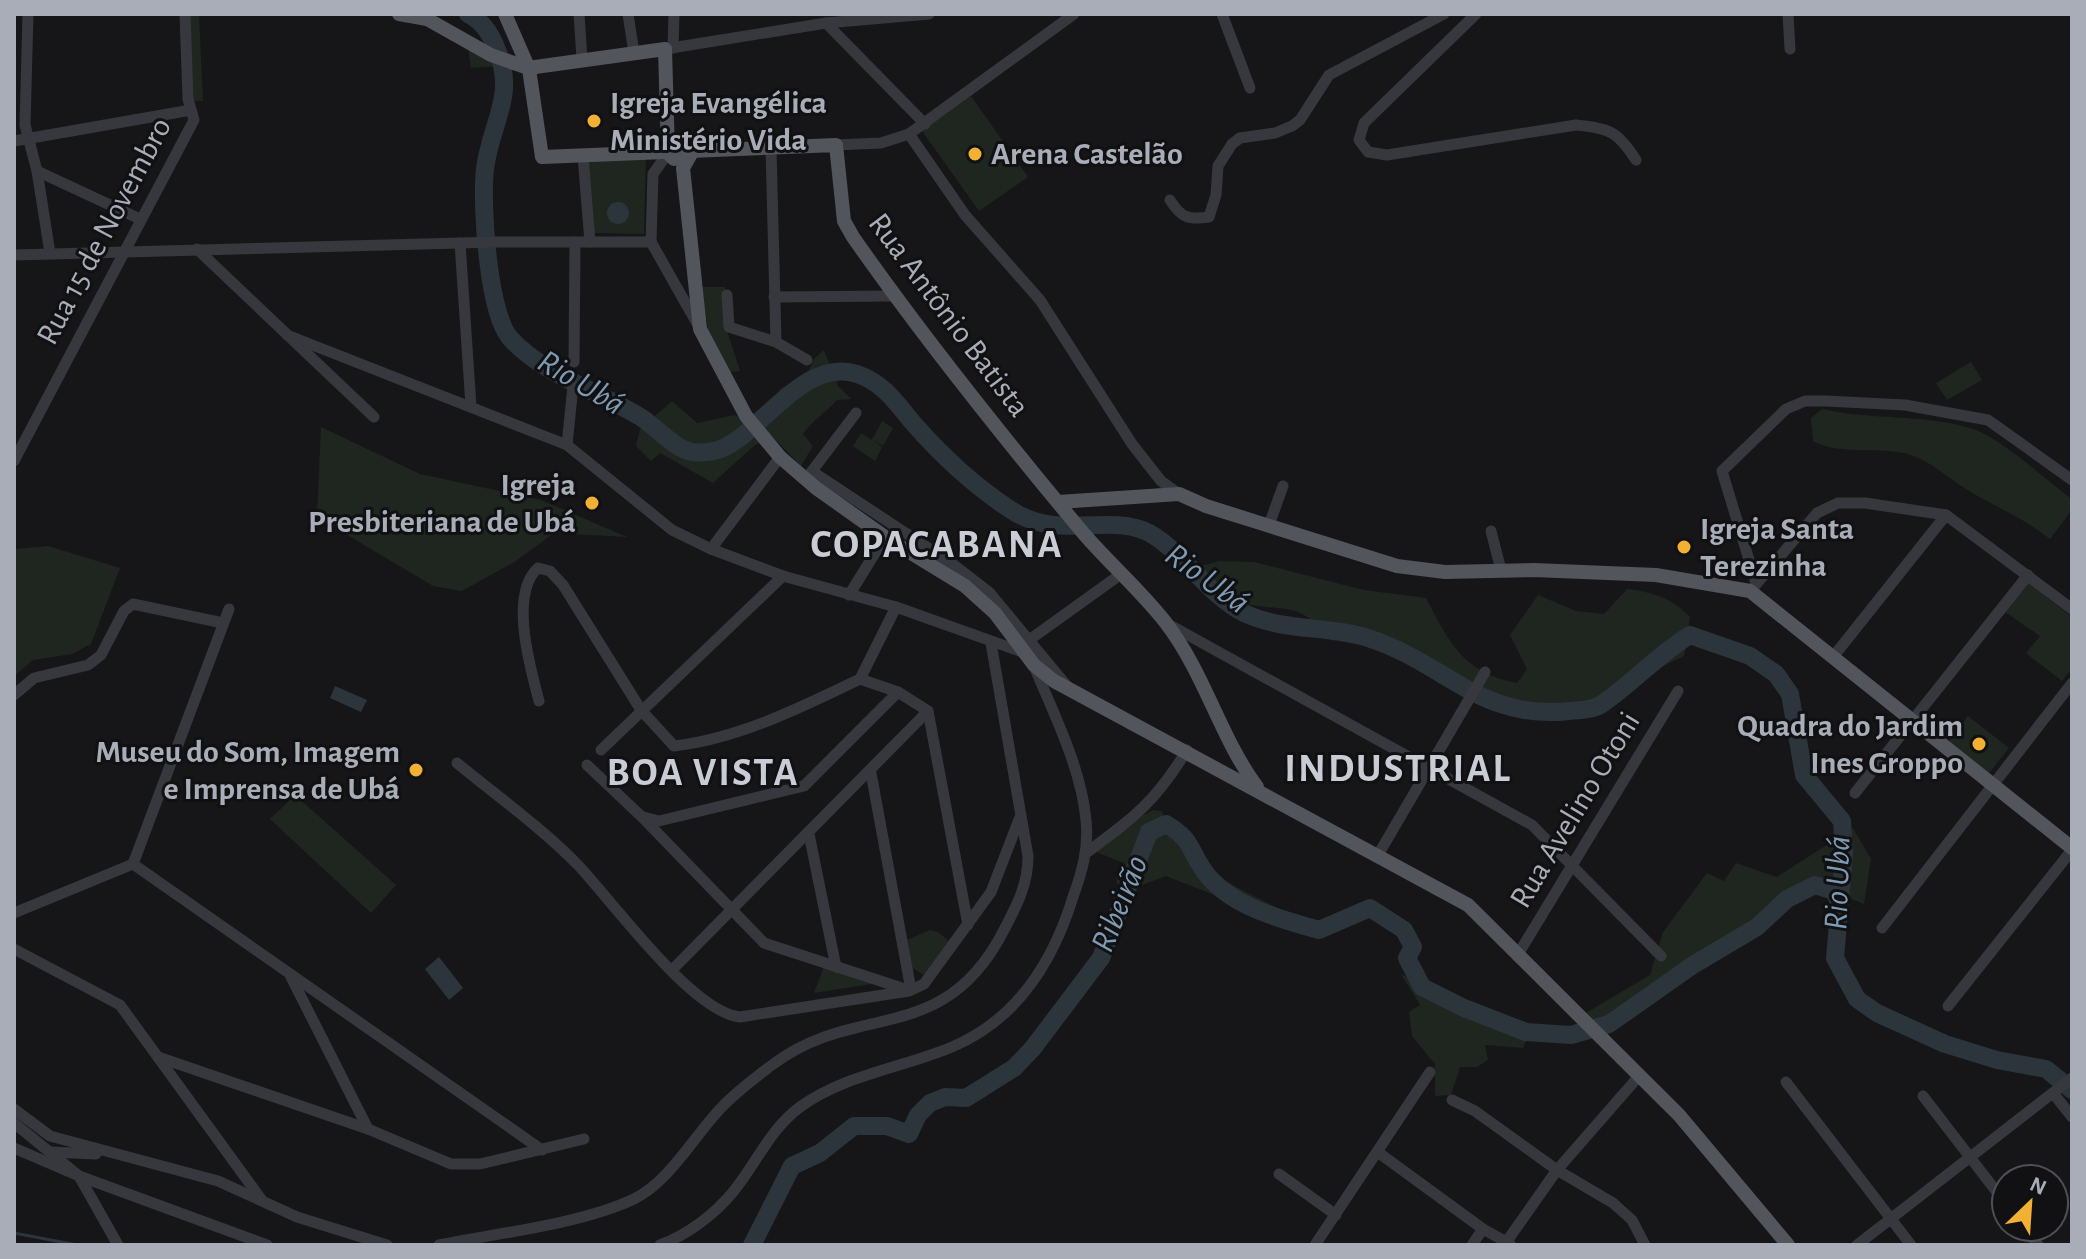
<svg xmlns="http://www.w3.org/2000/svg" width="2086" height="1259" font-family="'Alegreya Sans',sans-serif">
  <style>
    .green { fill: #1e261f }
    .water { fill: #2c353c }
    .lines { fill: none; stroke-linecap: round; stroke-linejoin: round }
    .stream { stroke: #2c353c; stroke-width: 3 }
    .river { stroke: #2c353c; stroke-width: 18 }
    .minor { stroke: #37383d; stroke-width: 11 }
    .major { stroke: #53555c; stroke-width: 14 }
    .poi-dot { fill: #f2b134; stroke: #111113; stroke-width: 3 }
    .labels { text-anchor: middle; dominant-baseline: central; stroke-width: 6; stroke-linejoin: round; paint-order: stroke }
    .poi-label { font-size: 32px; font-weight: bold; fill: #a8adb8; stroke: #111113; text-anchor: start }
    .street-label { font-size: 32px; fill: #a8adb8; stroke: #111113 }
    .water-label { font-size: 34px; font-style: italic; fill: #7f9bb3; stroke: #111113 }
    .district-label { font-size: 40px; font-weight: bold; letter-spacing: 2px; fill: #c9ccd4; stroke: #111113 }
  </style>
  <rect width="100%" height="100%" fill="#161618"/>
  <!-- green -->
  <g class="green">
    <polygon points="189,14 199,14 203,101 193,101"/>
    <polygon points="468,48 497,62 499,66 471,68"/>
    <polygon points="971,96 1028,177 979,211 922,131"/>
    <polygon points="646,156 644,234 591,233 587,159"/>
    <polygon points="701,287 725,287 726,328 740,371 730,372 708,329"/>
    <path d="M 824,350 L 838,386 L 851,399 L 837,400 C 827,412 811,421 803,434 L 813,446 L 801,466 L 774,438 L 755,445 L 713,483 L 660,453 L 651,461 L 636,446 L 640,429 L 672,401 L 697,423 L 735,415 L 754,423 L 771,407 L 780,389 L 807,374 L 814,359 Z"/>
    <polygon points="1971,362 1982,380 1947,400 1936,383"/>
    <path d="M 1822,409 C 1870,420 1922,414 1970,428 C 2001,437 2044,479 2072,499 L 2072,510 L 2050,539 C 2024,518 1995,507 1966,489 C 1945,476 1928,458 1903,453 C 1874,447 1838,455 1813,441 L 1811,418 Z"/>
    <polygon points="882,421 893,428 883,446 873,440 882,447 875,461 853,446 861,433 872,440"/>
    <polygon points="321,427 420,474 541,500 627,537 554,533 516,561 462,591 433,586 317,517"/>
    <polygon points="48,546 120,568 91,644 72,654 33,660 14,676 14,549"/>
    <path d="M 1219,561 L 1254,562 L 1364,590 L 1426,598 C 1449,642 1463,673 1517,683 L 1527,669 L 1510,635 L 1538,595 L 1576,611 L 1604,614 L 1627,589 C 1653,592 1672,598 1690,617 L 1684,656 L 1596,699 L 1529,706 L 1485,692 L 1373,632 L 1320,630 C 1302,604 1278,610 1251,605 C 1241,603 1203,576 1190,569 Z"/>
    <polygon points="2026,581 2072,617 2072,668 2062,681 2026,653 2040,636 2002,610"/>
    <polygon points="1968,716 2009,748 1989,773 1949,741"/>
    <polygon points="295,795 396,885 371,913 270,819"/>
    <path d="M 1153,810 L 1162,811 L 1166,824 C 1182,827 1193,833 1201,848 C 1205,854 1204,861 1208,866 C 1223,885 1268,900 1290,916 L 1291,922 L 1284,929 L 1232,902 L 1166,876 L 1134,888 L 1117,884 L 1116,873 L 1124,863 L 1096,852 L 1119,829 Z"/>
    <polygon points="1853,828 1871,859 1864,904 1808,881 1762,924 1601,1026 1584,1014 1650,975 1663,932 1707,873 1724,881 1736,863 1777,877"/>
    <polygon points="930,930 938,932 950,942 924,975 912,968 907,940"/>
    <polygon points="824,966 878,983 814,993"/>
    <polygon points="1401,974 1529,1035 1523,1048 1485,1045 1488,1060 1477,1067 1460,1067 1451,1095 1435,1096 1435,1064 1412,1036 1409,1012 1420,1005"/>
  </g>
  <!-- water -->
  <g class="water">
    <circle cx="618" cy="213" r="11"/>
    <polygon points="335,686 367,700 361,712 330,698"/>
    <polygon points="439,957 463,988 449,1000 425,969"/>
  </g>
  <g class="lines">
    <!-- stream -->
    <polyline class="stream" points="14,1233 77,1245"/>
    <!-- river -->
    <g class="river">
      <path d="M 468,14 C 481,20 489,31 495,45 C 518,96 491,120 485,169 C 481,204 488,313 510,338 C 543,375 601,392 642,418 C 657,428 675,449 692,452 C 698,453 712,452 718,450 C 759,437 802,356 857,374 C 884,383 897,404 914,424 C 942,456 976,487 1011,510 C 1058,541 1105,514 1145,531 C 1179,546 1206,594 1244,613 C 1284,632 1330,625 1371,639 C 1446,664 1482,721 1569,711 C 1580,710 1593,710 1602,704 C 1633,683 1657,655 1690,635 L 1750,656 L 1776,674 L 1790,694 L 1804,775 L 1842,821 L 1844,853 L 1835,958 L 1857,999 L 1877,1013 L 1945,1044 L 1997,1060 L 2046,1069 L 2072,1090"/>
      <path d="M 752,1245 L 792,1166 L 820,1153 L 854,1126 L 887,1126 L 909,1134 L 918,1115 L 930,1103 L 945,1097 L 966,1098 L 1014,1068 L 1033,1048 L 1101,958 L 1149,832 L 1166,824 C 1193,840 1188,848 1204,871 C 1229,906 1280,919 1319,930 L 1370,908 L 1404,930 L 1413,947 L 1407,958 L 1422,987 L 1464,1008 L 1526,1032 L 1571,1035 L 1609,1024 L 1693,965 L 1757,927 L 1787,899 L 1815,885 L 1834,891 L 1839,902"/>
    </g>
    <!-- minor -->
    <g class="minor">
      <polyline points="28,14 25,125 37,171 50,253"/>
      <polyline points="579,14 582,59"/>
      <polyline points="628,14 634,53"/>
      <polyline points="1222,14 1250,88"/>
      <path d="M 1476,14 L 1364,123 L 1359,140 L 1368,152 L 1387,155 L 1576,125 C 1610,128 1618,132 1636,160"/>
      <polyline points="1788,14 1790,49"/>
      <polyline points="826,23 925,124"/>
      <polyline points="673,48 674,14"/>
      <polyline points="665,49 826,23 929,14"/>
      <polyline points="909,134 965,215 1040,300 1132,444 1161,481 1179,494"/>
      <polyline points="14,141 191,110"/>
      <polyline points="836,145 881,143 909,134 1074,14"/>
      <polyline points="771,148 776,342"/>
      <polyline points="583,156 590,242"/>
      <polyline points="37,171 140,219"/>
      <path d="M 1170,200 C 1181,218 1189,220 1209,217 L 1216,195 L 1218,166 L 1232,144 L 1240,138 L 1275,133 L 1292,126 L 1300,120 L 1329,75 L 1444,14"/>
      <polyline points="651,242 698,325"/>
      <polyline points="651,242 653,174 668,153"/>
      <polyline points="460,243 471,406"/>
      <polyline points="197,249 374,417"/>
      <polyline points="14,255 497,242 651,242"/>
      <polyline points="727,295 729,327 776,342 807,360"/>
      <polyline points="774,297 894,296"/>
      <polyline points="287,335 567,445 672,530 711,549 783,576 896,607 1025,653"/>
      <polyline points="574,362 575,242"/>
      <polyline points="567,445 573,386"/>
      <polyline points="14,461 194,120 188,99 185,14"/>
      <polyline points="813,472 954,565 989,592 1067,686"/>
      <polyline points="809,475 856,413"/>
      <polyline points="1269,525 1283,486"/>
      <polyline points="1491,531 1501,570"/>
      <polyline points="711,549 780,457"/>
      <polyline points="1756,583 1722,471 1786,409 1805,401 1826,401 1905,405 1988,420 2072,480"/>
      <polyline points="1753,588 1817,513 1838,503 1865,503 1946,515 2072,609"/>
      <polyline points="849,595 885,537"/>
      <polyline points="229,609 133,864 542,1150"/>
      <polyline points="1168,624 1532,825 1661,956"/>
      <polyline points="1025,643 1121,574"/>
      <polyline points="1833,657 1946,515"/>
      <polyline points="860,679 898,692 928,711 968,925"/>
      <polyline points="14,695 34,678 88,665 101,655 124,611 133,604 223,623"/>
      <path d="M 539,701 C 530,667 509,594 538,568 L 550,571 L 563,585 L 641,710 L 674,746 C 738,739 802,707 860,679 L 896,607"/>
      <polyline points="601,750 783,576"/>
      <path d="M 457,763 C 497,796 542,828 578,865 C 613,902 692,1012 740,1017 L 909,991 L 924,984 L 991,892 L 1020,817"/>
      <polyline points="587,765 642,817 764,943 905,989"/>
      <polyline points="871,773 911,990"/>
      <polyline points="1855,793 2028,575"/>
      <polyline points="643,817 659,821 804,786 898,692"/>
      <polyline points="809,834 836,967"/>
      <path d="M 1086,853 C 1134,818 1156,801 1187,750"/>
      <polyline points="1378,855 1485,672"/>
      <polyline points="14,913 133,864"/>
      <polyline points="1882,928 2072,683"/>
      <polyline points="14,949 120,1005 261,1199"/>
      <polyline points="1517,956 1678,691"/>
      <polyline points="672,970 928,711"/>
      <polyline points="291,977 368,1129"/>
      <polyline points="1948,1006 2072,850"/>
      <polyline points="158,1057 368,1129 451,1164 480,1164 584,1139"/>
      <polyline points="1786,1082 1911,1245"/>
      <polyline points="2053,1093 2072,1117"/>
      <polyline points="1923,1096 2006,1204"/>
      <polyline points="1452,1100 1475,1111 1557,1170 1613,1203 1632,1220 1645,1245"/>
      <polyline points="14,1109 50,1136 218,1181 297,1217 387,1245"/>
      <polyline points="14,1123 79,1176 118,1245"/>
      <polyline points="14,1148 79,1176 267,1245"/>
      <polyline points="50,1152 96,1154"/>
      <polyline points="1379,1153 1483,1229 1510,1244"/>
      <polyline points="1279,1174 1336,1215"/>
      <polyline points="2024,1227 2038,1245"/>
      <polyline points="1507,1241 1557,1170 1639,1076"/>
      <path d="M 439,1245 C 498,1233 581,1224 634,1199 C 670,1181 694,1136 721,1108 C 736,1092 755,1078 772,1065 C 857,1000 943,1049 1004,930 C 1017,905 1028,885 1028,856 L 991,643"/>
      <path d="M 660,1245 C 687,1235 714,1215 733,1192 C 756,1164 770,1129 800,1107 C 844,1075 902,1068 952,1047 C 1016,1020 1053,962 1073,897 C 1082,872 1089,848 1086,820 C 1081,767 1054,715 1034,666"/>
      <polyline points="1315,1245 1430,1072"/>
      <polyline points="1472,1245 1483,1229"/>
      <polyline points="1857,1245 2072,1078"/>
    </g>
    <!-- major -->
    <g class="major">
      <polyline points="399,14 427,19 491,55 528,68"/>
      <path d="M 505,14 L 529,69 L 542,157 L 836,145 L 844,221 L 853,237 C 925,340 1003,437 1084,534 C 1110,564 1141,591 1166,623 C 1205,674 1220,737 1257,787"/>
      <polyline points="528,68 665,49 668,153 674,159"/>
      <polyline points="692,152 683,168 700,329 746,416 780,457 816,488 885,537 965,586 995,613 1034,665 1054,681 1468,905 1679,1115 1788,1245"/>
      <polyline points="1058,502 1179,494 1206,506 1397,566 1445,572 1534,570 1656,575 1750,591 2072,848"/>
    </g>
  </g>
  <!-- markers -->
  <g class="poi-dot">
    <circle cx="594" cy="121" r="8"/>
    <circle cx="975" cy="154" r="8"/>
    <circle cx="592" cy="503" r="8"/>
    <circle cx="1684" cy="547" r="8"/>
    <circle cx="1979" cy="744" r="8"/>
    <circle cx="416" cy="770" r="8"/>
  </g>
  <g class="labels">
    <!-- poi labels -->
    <g class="poi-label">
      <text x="610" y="103">Igreja Evangélica<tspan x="610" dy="37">Ministério Vida</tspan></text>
      <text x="991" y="154">Arena Castelão</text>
      <text x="576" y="485" text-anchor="end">Igreja<tspan x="576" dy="37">Presbiteriana de Ubá</tspan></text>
      <text x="1700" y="529">Igreja Santa<tspan x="1700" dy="37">Terezinha</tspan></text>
      <text x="1963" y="726" text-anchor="end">Quadra do Jardim<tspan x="1963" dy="37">Ines Groppo</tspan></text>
      <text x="400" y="752" text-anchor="end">Museu do Som, Imagem<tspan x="400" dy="37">e Imprensa de Ubá</tspan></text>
    </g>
    <!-- street labels -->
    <g class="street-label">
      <text transform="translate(104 231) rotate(-62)">Rua 15 de Novembro</text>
      <text transform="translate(949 315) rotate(53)">Rua Antônio Batista</text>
      <text transform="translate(1575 810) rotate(-59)">Rua Avelino Otoni</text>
    </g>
    <!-- water labels -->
    <g class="water-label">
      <text transform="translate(581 383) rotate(31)">Rio Ubá</text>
      <text transform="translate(1207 579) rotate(36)">Rio Ubá</text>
      <text transform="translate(1838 883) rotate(-88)">Rio Ubá</text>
      <text transform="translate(1120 904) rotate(-68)">Ribeirão</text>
    </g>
    <!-- district labels -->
    <g class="district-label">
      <text x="937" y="545">COPACABANA</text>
      <text x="1398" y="769">INDUSTRIAL</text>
      <text x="703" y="773">BOA VISTA</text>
    </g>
  </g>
  <!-- border -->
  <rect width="2086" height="1259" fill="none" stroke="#a8adb8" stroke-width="32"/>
  <!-- north arrow -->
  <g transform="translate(2030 1203) rotate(25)"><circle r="38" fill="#111113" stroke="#4d4f55" stroke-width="2"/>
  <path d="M0-6L14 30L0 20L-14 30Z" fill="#f2b134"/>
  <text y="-12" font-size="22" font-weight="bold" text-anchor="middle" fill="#a8adb8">N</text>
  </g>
</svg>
